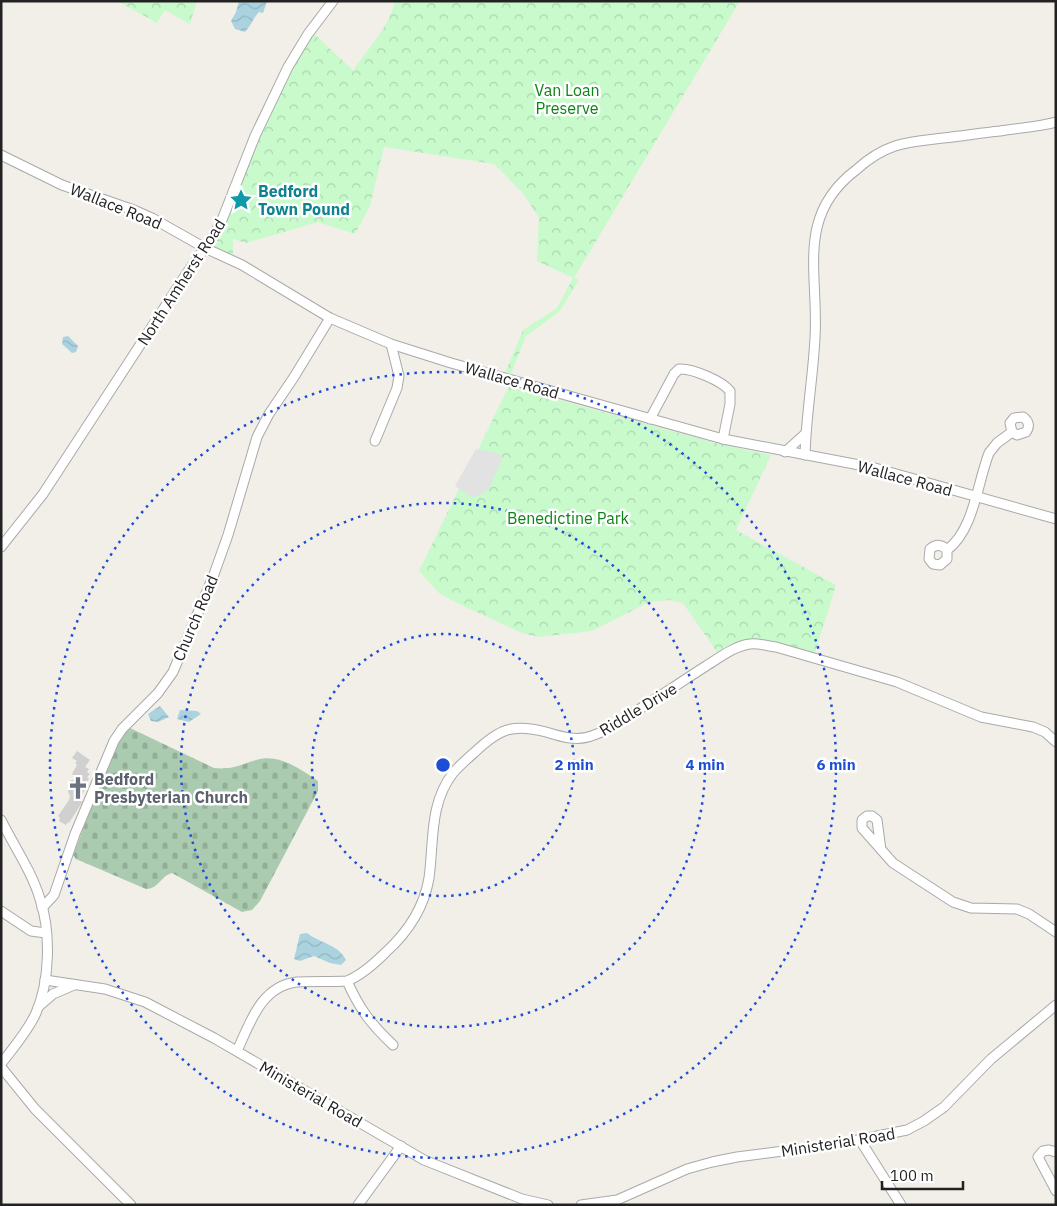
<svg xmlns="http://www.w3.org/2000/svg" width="1057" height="1206" font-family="'IBM Plex Sans',sans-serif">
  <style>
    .religious { fill: #d0d0d0 }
    .cemetery { fill: url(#cemetery-stones) }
    .park { fill: url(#park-crowns) }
    .parking { fill: #e2e2e2 }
    .water { fill: url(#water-waves) }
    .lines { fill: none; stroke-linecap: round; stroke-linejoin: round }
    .minor-casing { stroke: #a9a9a9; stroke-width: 11 }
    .minor { stroke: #fff; stroke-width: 9 }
    .ring { fill: none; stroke: #1d4ed8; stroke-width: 2.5; stroke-dasharray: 2.5 5 }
    .labels { text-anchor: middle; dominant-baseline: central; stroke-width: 5; stroke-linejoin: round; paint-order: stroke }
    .park-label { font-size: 16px; fill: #0c8416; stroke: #fff }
    .culture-label { font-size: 16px; font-weight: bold; fill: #0d838f; stroke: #fff; text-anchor: start }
    .street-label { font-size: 16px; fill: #222; stroke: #fff }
    .worship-label { font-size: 16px; font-weight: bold; fill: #5b616d; stroke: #fff; text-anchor: start }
    .centre { fill: #1d4ed8; stroke: #fff; stroke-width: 2.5 }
    .ring-label { font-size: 15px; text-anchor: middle; font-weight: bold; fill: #1d4ed8; stroke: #fff; stroke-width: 5; stroke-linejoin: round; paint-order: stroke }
  </style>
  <defs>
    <pattern id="cemetery-stones" width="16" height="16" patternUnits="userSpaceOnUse" patternTransform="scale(1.25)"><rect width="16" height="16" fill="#aacbaf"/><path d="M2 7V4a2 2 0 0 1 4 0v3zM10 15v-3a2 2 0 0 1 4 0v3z" fill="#92ae96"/></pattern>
    <pattern id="park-crowns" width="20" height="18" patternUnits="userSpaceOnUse" patternTransform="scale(1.25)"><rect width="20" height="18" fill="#c8facc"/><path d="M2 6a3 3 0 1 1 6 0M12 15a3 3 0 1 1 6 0" fill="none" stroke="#acd6af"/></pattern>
    <pattern id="water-waves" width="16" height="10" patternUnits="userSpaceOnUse" patternTransform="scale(1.25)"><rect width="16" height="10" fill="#aad3df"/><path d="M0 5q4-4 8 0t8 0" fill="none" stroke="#92b5bf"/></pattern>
  </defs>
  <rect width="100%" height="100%" fill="#f2efe9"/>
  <!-- religious -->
  <polygon class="religious" points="77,751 90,760 85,767 89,769 87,772 90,774 87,777 89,779 86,784 87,786 81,796 79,796 78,797 83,801 69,823 68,822 66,825 59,821 60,818 58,816 69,800 70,796 68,792 69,787 68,785 71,780 73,780 77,778 72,774 77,765 75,763 77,761 72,758"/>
  <!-- cemetery -->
  <path class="cemetery" d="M 130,728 L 214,768 C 232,770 240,765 256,760 C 279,753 300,769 318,781 L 318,791 L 260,901 L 252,910 L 242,912 L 172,873 C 161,876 158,889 146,889 L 76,859 L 73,855 L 114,749 L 120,736 Z"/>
  <!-- park -->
  <g class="park">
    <polygon points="117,1 197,1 190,24 165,10 157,23"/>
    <path d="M 394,1 L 740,1 L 574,278 L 579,280 L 559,312 L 526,336 L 511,374 L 505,373 L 523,330 L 557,308 L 573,278 L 537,261 L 539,218 L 522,192 L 494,164 L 384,147 L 370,206 L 355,234 L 318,222 L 246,243 L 233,239 L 233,257 L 212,245 C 243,173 272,100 313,33 L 355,72 L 354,69 C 364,55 395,18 394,1 Z"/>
    <polygon points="509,386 719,444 771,455 736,530 836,585 814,656 751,640 732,643 717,652 683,603 670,600 649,602 592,631 539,637 522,633 455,602 439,593 419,571"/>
  </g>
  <!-- parking -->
  <polygon class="parking" points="476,449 496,453 503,457 489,488 483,494 471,497 455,486"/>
  <!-- water -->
  <g class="water">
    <path d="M 239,1 L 267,1 L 263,13 L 259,12 C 253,18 251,26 245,32 L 235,29 L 231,21 L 236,12 Z"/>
    <polygon points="68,336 78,346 76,352 72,353 62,344 63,337"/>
    <polygon points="160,706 169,717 158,722 151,721 148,714"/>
    <polygon points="180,710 197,711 201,714 189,722 177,719"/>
    <path d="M 307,933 C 320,943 339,945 346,960 L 341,965 L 330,963 L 314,956 L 300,961 L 294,959 L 300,934 Z"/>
  </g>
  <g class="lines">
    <defs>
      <g id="minor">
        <polyline points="1,155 62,185 134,210 152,218 205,248 242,265 330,318 391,344 451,363 723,439 875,468 1056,519"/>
        <path d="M 650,419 L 674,374 L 679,369 C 692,368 722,381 730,391 L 730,404 L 723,439"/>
        <polyline points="375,441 397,388 399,376 391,344"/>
        <polyline points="785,452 805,434"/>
        <path d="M 805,455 C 806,416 813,377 815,338 C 819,274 795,216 856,170 C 867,160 880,151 895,146 C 910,141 927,140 943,138 C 962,136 981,133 1000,131 C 1018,128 1037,127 1056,122"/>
        <polyline points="1,547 43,494 185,276 213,236 222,220 255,136 288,67 308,34 333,1"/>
        <path d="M 947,550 C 942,544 936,544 930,549 L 929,559 L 933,564 L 940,565 L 947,559 L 947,550 C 974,530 977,484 989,453 L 997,443 L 1012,432 L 1017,435 L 1026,432 C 1030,427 1029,421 1023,417 L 1014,418 L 1010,423 L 1012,432"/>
        <path d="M 1,820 C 14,846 32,872 40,899 C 51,932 50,981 36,1013 C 28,1031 13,1048 1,1064"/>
        <polyline points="881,850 877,820 872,816 867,816 862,820 862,828 893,863 953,902 971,908 1017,909 1029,914 1056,932"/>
        <polyline points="42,908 54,895 75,834 114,741 122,729 158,693 173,672 213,577 228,535 257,437 269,414 294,377 330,318"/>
        <polyline points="1,911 31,931 46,933"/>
        <polyline points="45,980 105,989 145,1002 214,1038 424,1160 522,1199 548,1205"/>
        <path d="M 347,981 C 360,1010 371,1024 393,1045"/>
        <polyline points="39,1006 53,994 74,985"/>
        <path d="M 237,1051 C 250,1023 261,986 297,982 C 313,981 330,982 347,981 C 362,975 375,963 386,952 C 408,932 424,908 429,878 C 434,842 429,804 453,773 C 460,765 467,759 475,752 C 499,729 513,723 546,732 C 562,737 578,742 594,735 C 607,731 618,722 630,715 C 656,699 681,682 706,666 C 719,658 734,646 750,644 C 759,643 767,646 776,647 L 897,682 L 981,717 L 1033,727 L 1045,732 L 1056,742"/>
        <polyline points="1,1067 35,1109 131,1205"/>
        <polyline points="860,1140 901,1205"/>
        <polyline points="1056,1152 1049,1150 1043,1151 1038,1157 1056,1191"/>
        <polyline points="358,1205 401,1146"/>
        <polyline points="581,1205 617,1200 687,1169 712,1162 737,1157 838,1144 907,1130 924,1121 944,1107 991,1059 1056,1005"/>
      </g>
    </defs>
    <!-- minor casing -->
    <use href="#minor" class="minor-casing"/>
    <!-- minor -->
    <use href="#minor" class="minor"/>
  </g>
  <!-- distance rings -->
  <g class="ring">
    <circle cx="443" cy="765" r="131"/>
    <circle cx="443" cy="765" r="262"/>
    <circle cx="443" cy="765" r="393"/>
  </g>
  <!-- icons -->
  <defs>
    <symbol id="sight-bare" viewBox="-9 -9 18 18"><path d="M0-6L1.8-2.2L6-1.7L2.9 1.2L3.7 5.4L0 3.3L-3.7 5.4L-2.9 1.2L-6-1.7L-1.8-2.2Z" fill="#0f9aa8" stroke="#fff" stroke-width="2.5" paint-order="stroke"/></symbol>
    <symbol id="church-bare" viewBox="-9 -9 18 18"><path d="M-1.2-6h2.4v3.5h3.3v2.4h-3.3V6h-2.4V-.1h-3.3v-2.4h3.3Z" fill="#6b7280" stroke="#fff" stroke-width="2.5" paint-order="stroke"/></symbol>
  </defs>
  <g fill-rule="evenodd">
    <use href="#sight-bare" x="225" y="184" width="32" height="32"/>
    <use href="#church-bare" x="62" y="772" width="32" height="32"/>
  </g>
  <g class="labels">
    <!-- park labels -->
    <g class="park-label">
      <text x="567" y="90">Van Loan<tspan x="567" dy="18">Preserve</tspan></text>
      <text x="568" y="518">Benedictine Park</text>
    </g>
    <!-- culture labels -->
    <g class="culture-label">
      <text x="258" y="191">Bedford<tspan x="258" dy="18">Town Pound</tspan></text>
    </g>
    <!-- street labels -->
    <g class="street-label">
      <text transform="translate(116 206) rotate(22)">Wallace Road</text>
      <text transform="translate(181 282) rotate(-57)">North Amherst Road</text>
      <text transform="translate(512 380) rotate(16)">Wallace Road</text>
      <text transform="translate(905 478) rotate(15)">Wallace Road</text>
      <text transform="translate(195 618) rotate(-67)">Church Road</text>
      <text transform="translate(638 709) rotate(-31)">Riddle Drive</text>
      <text transform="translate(311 1094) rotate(30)">Ministerial Road</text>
      <text transform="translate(838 1142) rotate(-9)">Ministerial Road</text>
    </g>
    <!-- worship labels -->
    <g class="worship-label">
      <text x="94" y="779">Bedford<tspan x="94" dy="18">Presbyterian Church</tspan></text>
    </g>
  </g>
  <circle cx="443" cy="765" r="8" class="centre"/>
  <g class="ring-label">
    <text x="574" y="770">2 min</text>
    <text x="705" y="770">4 min</text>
    <text x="836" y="770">6 min</text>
  </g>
  <!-- border -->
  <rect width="1057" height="1206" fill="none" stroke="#222222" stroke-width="5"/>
  <!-- scale -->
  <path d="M882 1181v8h81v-8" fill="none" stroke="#222222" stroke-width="2.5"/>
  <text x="890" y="1181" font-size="15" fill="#222222" stroke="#ffffff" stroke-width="4" paint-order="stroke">100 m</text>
</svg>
